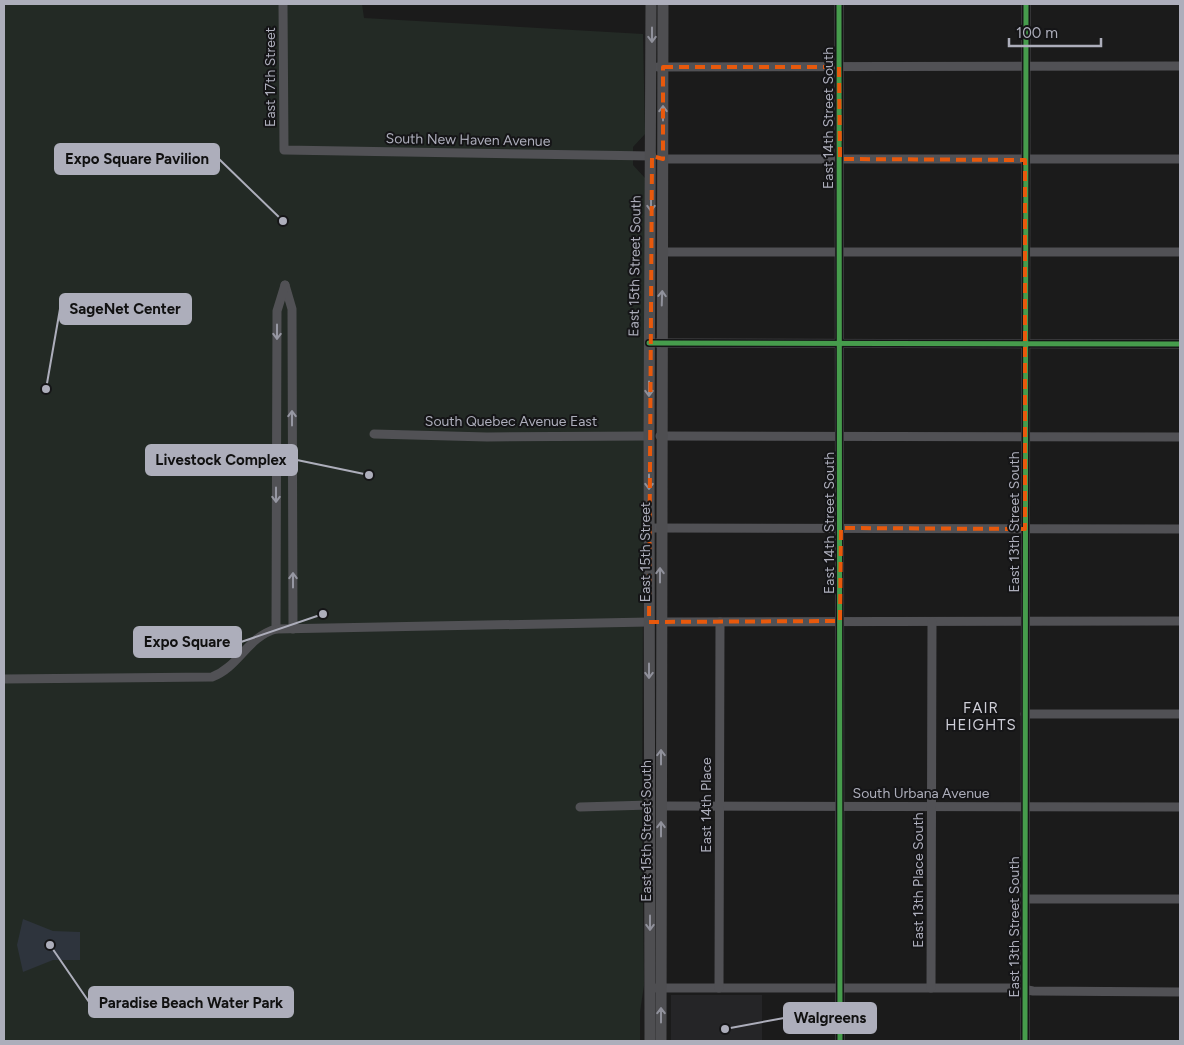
<svg xmlns="http://www.w3.org/2000/svg" width="1184" height="1045" font-family="Figtree,sans-serif">
  <style>
    .built { fill: #252527 }
    .green { fill: #232a25 }
    .water { fill: #2e343d }
    .lines { fill: none; stroke-linecap: round; stroke-linejoin: round }
    .minor { stroke: #515155; stroke-width: 9 }
    .major { stroke: #4e4e51; stroke-width: 11 }
    .cycleway-casing { stroke: #151517; stroke-width: 8 }
    .cycleway { stroke: #469c4c; stroke-width: 5 }
    .oneway { stroke: #90919b }
    .oneway2 { stroke: #9697a2 }
    .marked { fill: none; stroke: #e8590c; stroke-width: 4; stroke-dasharray: 10 6; stroke-linejoin: round }
    .labels { text-anchor: middle; dominant-baseline: central; stroke-width: 4; stroke-linejoin: round; paint-order: stroke }
    .street-label { font-size: 14px; fill: #adaebb; stroke: #151517 }
    .neighbourhood-label { font-size: 15px; letter-spacing: 1px; fill: #ceced7; stroke: #151517 }
    .leader { fill: none; stroke: #adaebb; stroke-width: 2 }
    .callout-dot { fill: #adaebb; stroke: #151517; stroke-width: 2 }
    .callout { fill: #adaebb; stroke: #adaebb; stroke-width: 2 }
    .callout-label { font-size: 15px; text-anchor: middle; font-weight: bold; fill: #111 }
  </style>
  <rect width="100%" height="100%" fill="#1b1b1b"/>
  <!-- built -->
  <rect class="built" x="671" y="995" width="91" height="46"/>
  <!-- green -->
  <polygon class="green" points="4,4 362,4 364,18 643,34 645,134 633,147 633,165 645,178 642,815 644,985 640,1012 640,1041 4,1041"/>
  <!-- water -->
  <polygon class="water" points="23,919 53,931 80,932 80,960 53,960 23,972 17,945"/>
  <g class="lines">
    <!-- minor -->
    <g class="minor">
      <polyline points="283,4 284,150 652,156"/>
      <polyline points="839,4 840,1041"/>
      <polyline points="658,67 1180,66"/>
      <polyline points="663,159 1180,159"/>
      <polyline points="663,252 1180,252"/>
      <polyline points="285,285 292,309 293,629"/>
      <polyline points="657,343 1180,344"/>
      <polyline points="374,434 487,437 649,436"/>
      <polyline points="660,436 1180,437"/>
      <polyline points="649,528 1180,529"/>
      <polyline points="661,622 1180,621"/>
      <polyline points="276,629 277,311 285,285"/>
      <path d="M 4,679 L 212,677 C 239,667 247,637 276,629 L 649,622"/>
      <polyline points="1025,714 1180,714"/>
      <polyline points="661,806 1180,807"/>
      <polyline points="580,807 650,805"/>
      <polyline points="1026,899 1180,899"/>
      <polyline points="656,988 1017,988 1033,991 1180,992"/>
      <polyline points="719,988 720,622"/>
      <polyline points="931,988 932,622"/>
      <polyline points="1025,1041 1026,4"/>
    </g>
    <!-- major -->
    <g class="major">
      <polyline points="650,1041 649,436 651,4"/>
      <polyline points="661,1041 663,4"/>
    </g>
    <defs>
      <g id="cycleway">
        <polyline points="839,4 840,1041"/>
        <polyline points="649,343 1180,344"/>
        <polyline points="1025,1041 1026,4"/>
      </g>
    </defs>
    <!-- cycleway casing -->
    <use href="#cycleway" class="cycleway-casing"/>
    <!-- cycleway -->
    <use href="#cycleway" class="cycleway"/>
  </g>
  <!-- one-way arrows -->
  <defs><path id="oneway-shaft" d="M-6 0H5M1.5-3L5.5 0L1.5 3" fill="none" stroke-width="1.6" stroke-linecap="round" stroke-linejoin="round" transform="scale(1.25)"/></defs>
  <g class="oneway">
    <use href="#oneway-shaft" transform="translate(652 35) rotate(90)"/>
    <use href="#oneway-shaft" transform="translate(663 113) rotate(-90)"/>
    <use href="#oneway-shaft" transform="translate(651 204) rotate(90)"/>
    <use href="#oneway-shaft" transform="translate(662 298) rotate(-88)"/>
    <use href="#oneway-shaft" transform="translate(649 389) rotate(90)"/>
    <use href="#oneway-shaft" transform="translate(649 482) rotate(90)"/>
    <use href="#oneway-shaft" transform="translate(660 575) rotate(-90)"/>
    <use href="#oneway-shaft" transform="translate(649 671) rotate(90)"/>
    <use href="#oneway-shaft" transform="translate(661 757) rotate(-90)"/>
    <use href="#oneway-shaft" transform="translate(661 829) rotate(-90)"/>
    <use href="#oneway-shaft" transform="translate(650 923) rotate(90)"/>
    <use href="#oneway-shaft" transform="translate(661 1015) rotate(-90)"/>
  </g>
  <g class="oneway2">
    <use href="#oneway-shaft" transform="translate(277 332) rotate(90)"/>
    <use href="#oneway-shaft" transform="translate(292 418) rotate(-90)"/>
    <use href="#oneway-shaft" transform="translate(276 495) rotate(90)"/>
    <use href="#oneway-shaft" transform="translate(293 580) rotate(-90)"/>
  </g>
  <!-- marked area -->
  <path class="marked" d="M 663,67 L 839,67 L 840,159 L 1025,160 L 1025,529 L 841,528 L 840,621 L 649,622 L 652,156 L 663,159 Z"/>
  <g class="labels">
    <!-- street labels -->
    <g class="street-label">
      <text transform="translate(270 77) rotate(-90)">East 17th Street</text>
      <text transform="translate(828 118) rotate(-90)">East 14th Street South</text>
      <text transform="translate(468 140) rotate(1)">South New Haven Avenue</text>
      <text transform="translate(635 266) rotate(-89)">East 15th Street South</text>
      <text x="511" y="421">South Quebec Avenue East</text>
      <text transform="translate(1014 522) rotate(-90)">East 13th Street South</text>
      <text transform="translate(829 523) rotate(-90)">East 14th Street South</text>
      <text transform="translate(645 552) rotate(-90)">East 15th Street</text>
      <text x="921" y="793">South Urbana Avenue</text>
      <text transform="translate(706 805) rotate(-90)">East 14th Place</text>
      <text transform="translate(646 831) rotate(-90)">East 15th Street South</text>
      <text transform="translate(918 880) rotate(-90)">East 13th Place South</text>
      <text transform="translate(1014 927) rotate(-90)">East 13th Street South</text>
    </g>
    <!-- neighbourhood labels -->
    <g class="neighbourhood-label">
      <text x="981" y="708">FAIR<tspan x="981" dy="17">HEIGHTS</tspan></text>
    </g>
  </g>
  <!-- callouts -->
  <path class="leader" d="M283 221L219 159M46 389L60 309M369 475L297 460M323 614L241 642M50 945L89 1002M725 1029L784 1018"/>
  <g class="callout-dot">
    <circle cx="283" cy="221" r="5"/>
    <circle cx="46" cy="389" r="5"/>
    <circle cx="369" cy="475" r="5"/>
    <circle cx="323" cy="614" r="5"/>
    <circle cx="50" cy="945" r="5"/>
    <circle cx="725" cy="1029" r="5"/>
  </g>
  <g class="callout">
    <rect x="55" y="144" width="164" height="30" rx="5"/>
    <rect x="60" y="294" width="131" height="30" rx="5"/>
    <rect x="146" y="445" width="151" height="30" rx="5"/>
    <rect x="134" y="627" width="107" height="30" rx="5"/>
    <rect x="89" y="987" width="204" height="30" rx="5"/>
    <rect x="784" y="1003" width="92" height="30" rx="5"/>
  </g>
  <g class="callout-label">
    <text x="137" y="164">Expo Square Pavilion</text>
    <text x="125" y="314">SageNet Center</text>
    <text x="221" y="465">Livestock Complex</text>
    <text x="187" y="647">Expo Square</text>
    <text x="191" y="1008">Paradise Beach Water Park</text>
    <text x="830" y="1023">Walgreens</text>
  </g>
  <!-- border -->
  <rect width="1184" height="1045" fill="none" stroke="#adaebb" stroke-width="10"/>
  <!-- scale -->
  <path d="M1009 38v8h92v-8" fill="none" stroke="#adaebb" stroke-width="2.5"/>
  <text x="1016" y="38" font-size="15" fill="#adaebb" stroke="#151517" stroke-width="4" paint-order="stroke">100 m</text>
</svg>
